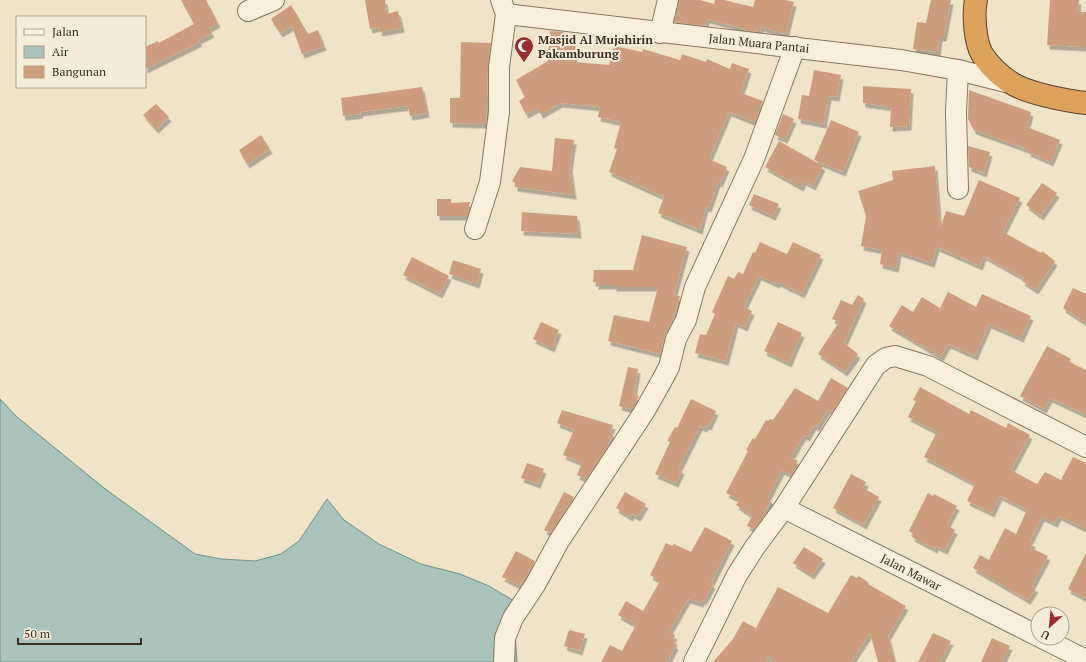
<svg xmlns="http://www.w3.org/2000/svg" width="1086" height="662" font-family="'PT Serif',serif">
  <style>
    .water { fill: #a9c3bb; stroke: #6f9289 }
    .building { fill: #cc9e7f; filter: url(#shadow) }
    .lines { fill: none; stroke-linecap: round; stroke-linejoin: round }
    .minor-casing { stroke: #8b755d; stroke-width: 22 }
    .highway-casing { stroke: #594331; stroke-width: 24 }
    .minor { stroke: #f9f0dc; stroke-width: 20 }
    .highway { stroke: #dca25b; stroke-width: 22 }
    .labels { text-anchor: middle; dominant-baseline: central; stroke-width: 4; stroke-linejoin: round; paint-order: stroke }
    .poi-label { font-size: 12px; font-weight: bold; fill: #3c2d20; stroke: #f6edd8; text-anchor: start }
    .street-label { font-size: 12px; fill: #3c2d20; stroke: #f6edd8 }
  </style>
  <defs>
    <filter id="shadow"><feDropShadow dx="2.5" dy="4.5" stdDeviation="0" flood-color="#0004"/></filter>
  </defs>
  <rect width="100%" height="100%" fill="#efe3c8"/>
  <!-- water -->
  <polygon class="water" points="0,399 17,417 104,488 195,554 221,559 255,561 281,554 299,541 327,499 344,520 379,544 421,564 460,574 489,586 511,599 527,614 515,633 517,662 0,662"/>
  <!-- building -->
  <g class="building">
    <polygon points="181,0 206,0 218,23 209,28 212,33 198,40 200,42 145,69 145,47 158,41 159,43 194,24"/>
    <polygon points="365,0 385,0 387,14 398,11 402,28 380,32 379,27 370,29"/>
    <polygon points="679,0 700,0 714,4 715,0 724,0 753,7 755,0 784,0 794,2 786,34 761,27 760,32 744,30 745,29 707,19 705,26 674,22"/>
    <polygon points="931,0 951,0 944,37 940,37 938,52 913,49 917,22 926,23"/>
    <polygon points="1050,0 1079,0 1078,12 1086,12 1086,47 1047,45"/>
    <polygon points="291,5 308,34 318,30 324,46 302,54 292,26 280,33 271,19"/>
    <polygon points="550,31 564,32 563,43 576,44 574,62 609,65 614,46 642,52 643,49 680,60 682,54 706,62 707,59 730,69 732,63 749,69 741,93 763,101 755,122 729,112 709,159 727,167 720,183 718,182 709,208 706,207 700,230 658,213 664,197 609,172 617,149 614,148 621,122 598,117 600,107 560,103 541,114 537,108 526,114 519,101 525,97 516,80 548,61"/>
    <polygon points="461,42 491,43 488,67 486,124 450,123 450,98 460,98"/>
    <polygon points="814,70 841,75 837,97 829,96 824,124 798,119 802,95 809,96"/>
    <polygon points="863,86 911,89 909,126 890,127 891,107 863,103"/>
    <polygon points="422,87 427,113 410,116 408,106 360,112 361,114 343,116 341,98"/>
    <polygon points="969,90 1031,112 1027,127 1060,140 1051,162 1028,152 1029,150 974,130 968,119"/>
    <polygon points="156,104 169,117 156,129 143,115"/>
    <polygon points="783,114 794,119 785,139 775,135"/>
    <polygon points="831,120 859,132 843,172 814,160"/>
    <polygon points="261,135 270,149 247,164 239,150"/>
    <polygon points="555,138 574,140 570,167 574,195 515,187 515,183 512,181 520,167 552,171"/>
    <polygon points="779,141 823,166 813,186 804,181 801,187 765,167"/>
    <polygon points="968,146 990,152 984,173 969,167"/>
    <polygon points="935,166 940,228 946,211 964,216 979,180 1020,198 1003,232 1041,253 1042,251 1055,261 1036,290 1022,281 1024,278 984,256 980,266 937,247 932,263 899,252 896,268 880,264 882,250 861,246 866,216 858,191 893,180 892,171"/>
    <polygon points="1042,183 1057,193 1041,216 1026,205"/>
    <polygon points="754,194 779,204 773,216 749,205"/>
    <polygon points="437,199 451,199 451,203 470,202 467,216 437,216"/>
    <polygon points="522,212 577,216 579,234 521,231"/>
    <polygon points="642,235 687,247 674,295 680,296 673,319 665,336 660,354 608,341 614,315 649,322 658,287 614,287 614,285 596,285 596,282 593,282 594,270 633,270"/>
    <polygon points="760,242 787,254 793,242 821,255 802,294 778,282 777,284 759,276 744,307 752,311 745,327 736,323 726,361 695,353 700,334 706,335 715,314 712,312 728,276 734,279 738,272 743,274 753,252 755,253"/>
    <polygon points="412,257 449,276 440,294 403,275"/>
    <polygon points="453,260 481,269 477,284 449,274"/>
    <polygon points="1073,288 1086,294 1086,323 1063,308"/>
    <polygon points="948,292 976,307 982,294 1031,316 1021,338 989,324 975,356 948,344 941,357 889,326 902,305 913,312 922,297 940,308"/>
    <polygon points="858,295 864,299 844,343 858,354 845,372 818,354 839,322 832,319 841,300 852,305"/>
    <polygon points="541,322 559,330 552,348 533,339"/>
    <polygon points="778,322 802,333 789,363 764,351"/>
    <polygon points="1047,346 1071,359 1069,362 1086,370 1086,415 1050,398 1044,409 1020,396"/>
    <polygon points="628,367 638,369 634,395 639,396 632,409 619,406"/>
    <polygon points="831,378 848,388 832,412 828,409 817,427 814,425 807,437 804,435 791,457 798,461 796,463 798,464 791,475 782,470 768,497 771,500 764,513 766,513 754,529 747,526 752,516 736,505 740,500 726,493 748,451 746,450 753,438 755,439 766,420 768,421 770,419 773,420 795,388 818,401"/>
    <polygon points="920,387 969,414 971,410 1006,428 1008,423 1030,435 1011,470 1037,484 1045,472 1061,480 1073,457 1086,463 1086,529 1059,516 1055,523 1042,517 1030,541 1033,543 1031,548 1048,556 1032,586 1036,588 1028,600 973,568 980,555 989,560 1005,528 1016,534 1027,510 1000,496 992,513 967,501 975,484 924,457 937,432 908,417 916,401 913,400"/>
    <polygon points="691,399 716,411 709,426 706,425 705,428 700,426 679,468 682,470 676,483 655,474 670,442 668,441 668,439 675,427 677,428"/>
    <polygon points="562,410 613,425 610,433 613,433 605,451 586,479 577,475 582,463 563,455 574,430 557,423"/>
    <polygon points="527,463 544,469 538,484 521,478"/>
    <polygon points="851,474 866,482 863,488 879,497 864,525 833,508"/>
    <polygon points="564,492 574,497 551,533 544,530"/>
    <polygon points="625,492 646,504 638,517 632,514 630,517 616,508"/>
    <polygon points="928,493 933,496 934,494 957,506 947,525 955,530 945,550 936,546 935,549 912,537 913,534 909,531"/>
    <polygon points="705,527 732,541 711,583 713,584 704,601 702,600 701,603 688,599 669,632 675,635 673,639 675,640 674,644 676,645 667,662 601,662 610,645 622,651 636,625 618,615 626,601 643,611 660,581 650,575 666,543 672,546 674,544 691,552"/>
    <polygon points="804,547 823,559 812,575 793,563"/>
    <polygon points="516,551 535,561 520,586 502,577"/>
    <polygon points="1086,553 1086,599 1068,589"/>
    <polygon points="851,575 857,578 859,576 869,583 868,584 906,606 888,636 895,662 878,662 870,633 851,662 776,662 768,657 766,662 713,662 733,639 743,621 756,628 778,587 828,613"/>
    <polygon points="569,630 585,634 580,651 564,646"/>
    <polygon points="933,633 951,641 940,662 918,662"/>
    <polygon points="992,638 1010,646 1002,662 981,662"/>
  </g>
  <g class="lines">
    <defs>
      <g id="minor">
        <polyline points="248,11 274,0"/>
        <polyline points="506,14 901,60 958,70 1010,83"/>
        <polyline points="660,33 668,0"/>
        <polyline points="958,189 956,112 958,70"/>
        <polyline points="475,229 490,182 499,112 499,67 506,14 501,0"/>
        <polyline points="784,508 1038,636"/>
        <polyline points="1042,638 1086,660"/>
        <polyline points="504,662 505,638 513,618 535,585 559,541 644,412 661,382 669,367 676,339 686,320 695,287 754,159 795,47"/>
        <polyline points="694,662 737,575 755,547 784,508 876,365 886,358 895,356 928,366 1086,447"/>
      </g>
      <path id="highway" d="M 976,0 C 973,14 975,42 982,54 C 988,64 1000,76 1010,82 C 1025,93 1067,101 1086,103"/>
    </defs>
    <!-- minor casing -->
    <use href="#minor" class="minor-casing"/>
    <!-- highway casing -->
    <use href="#highway" class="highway-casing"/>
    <!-- minor -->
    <use href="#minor" class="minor"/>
    <!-- highway -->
    <use href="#highway" class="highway"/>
  </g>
  <!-- icons -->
  <defs>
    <symbol id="mosque-pin" viewBox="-11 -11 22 30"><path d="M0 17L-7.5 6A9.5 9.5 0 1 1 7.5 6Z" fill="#9a2d2f" stroke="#f6edd8"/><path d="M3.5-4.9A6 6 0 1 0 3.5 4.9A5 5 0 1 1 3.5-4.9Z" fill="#fff"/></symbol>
  </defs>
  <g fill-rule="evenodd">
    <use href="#mosque-pin" x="513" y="35" width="22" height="30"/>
  </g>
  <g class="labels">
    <!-- poi labels -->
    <g class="poi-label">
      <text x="538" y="39">Masjid Al Mujahirin<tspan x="538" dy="14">Pakamburung</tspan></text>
    </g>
    <!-- street labels -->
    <g class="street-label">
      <text transform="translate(759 43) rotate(6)">Jalan Muara Pantai</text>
      <text transform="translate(911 572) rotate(27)">Jalan Mawar</text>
    </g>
  </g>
  <!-- legend -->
  <rect x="16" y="16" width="130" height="72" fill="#f6edd8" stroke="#aca08e"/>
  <rect x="24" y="29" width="20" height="6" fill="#f9f0dc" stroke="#aca08e"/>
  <text x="52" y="36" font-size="12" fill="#3c2d20">Jalan</text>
  <rect x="24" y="46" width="20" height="12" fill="#a9c3bb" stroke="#aca08e"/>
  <text x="52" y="56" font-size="12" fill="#3c2d20">Air</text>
  <rect x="24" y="66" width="20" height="12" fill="#cc9e7f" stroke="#aca08e"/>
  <text x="52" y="76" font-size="12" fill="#3c2d20">Bangunan</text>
  <!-- north arrow -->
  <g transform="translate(1050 626) rotate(207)"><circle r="19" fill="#f6edd8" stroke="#aca08e"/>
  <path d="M0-3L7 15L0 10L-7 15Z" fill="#9a2d2f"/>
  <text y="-6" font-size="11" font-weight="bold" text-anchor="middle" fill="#3c2d20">U</text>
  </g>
  <!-- scale -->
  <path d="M18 638v6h123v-6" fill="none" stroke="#3c2d20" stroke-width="2"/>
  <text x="24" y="638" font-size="12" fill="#3c2d20" stroke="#f6edd8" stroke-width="3" paint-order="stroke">50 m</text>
</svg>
